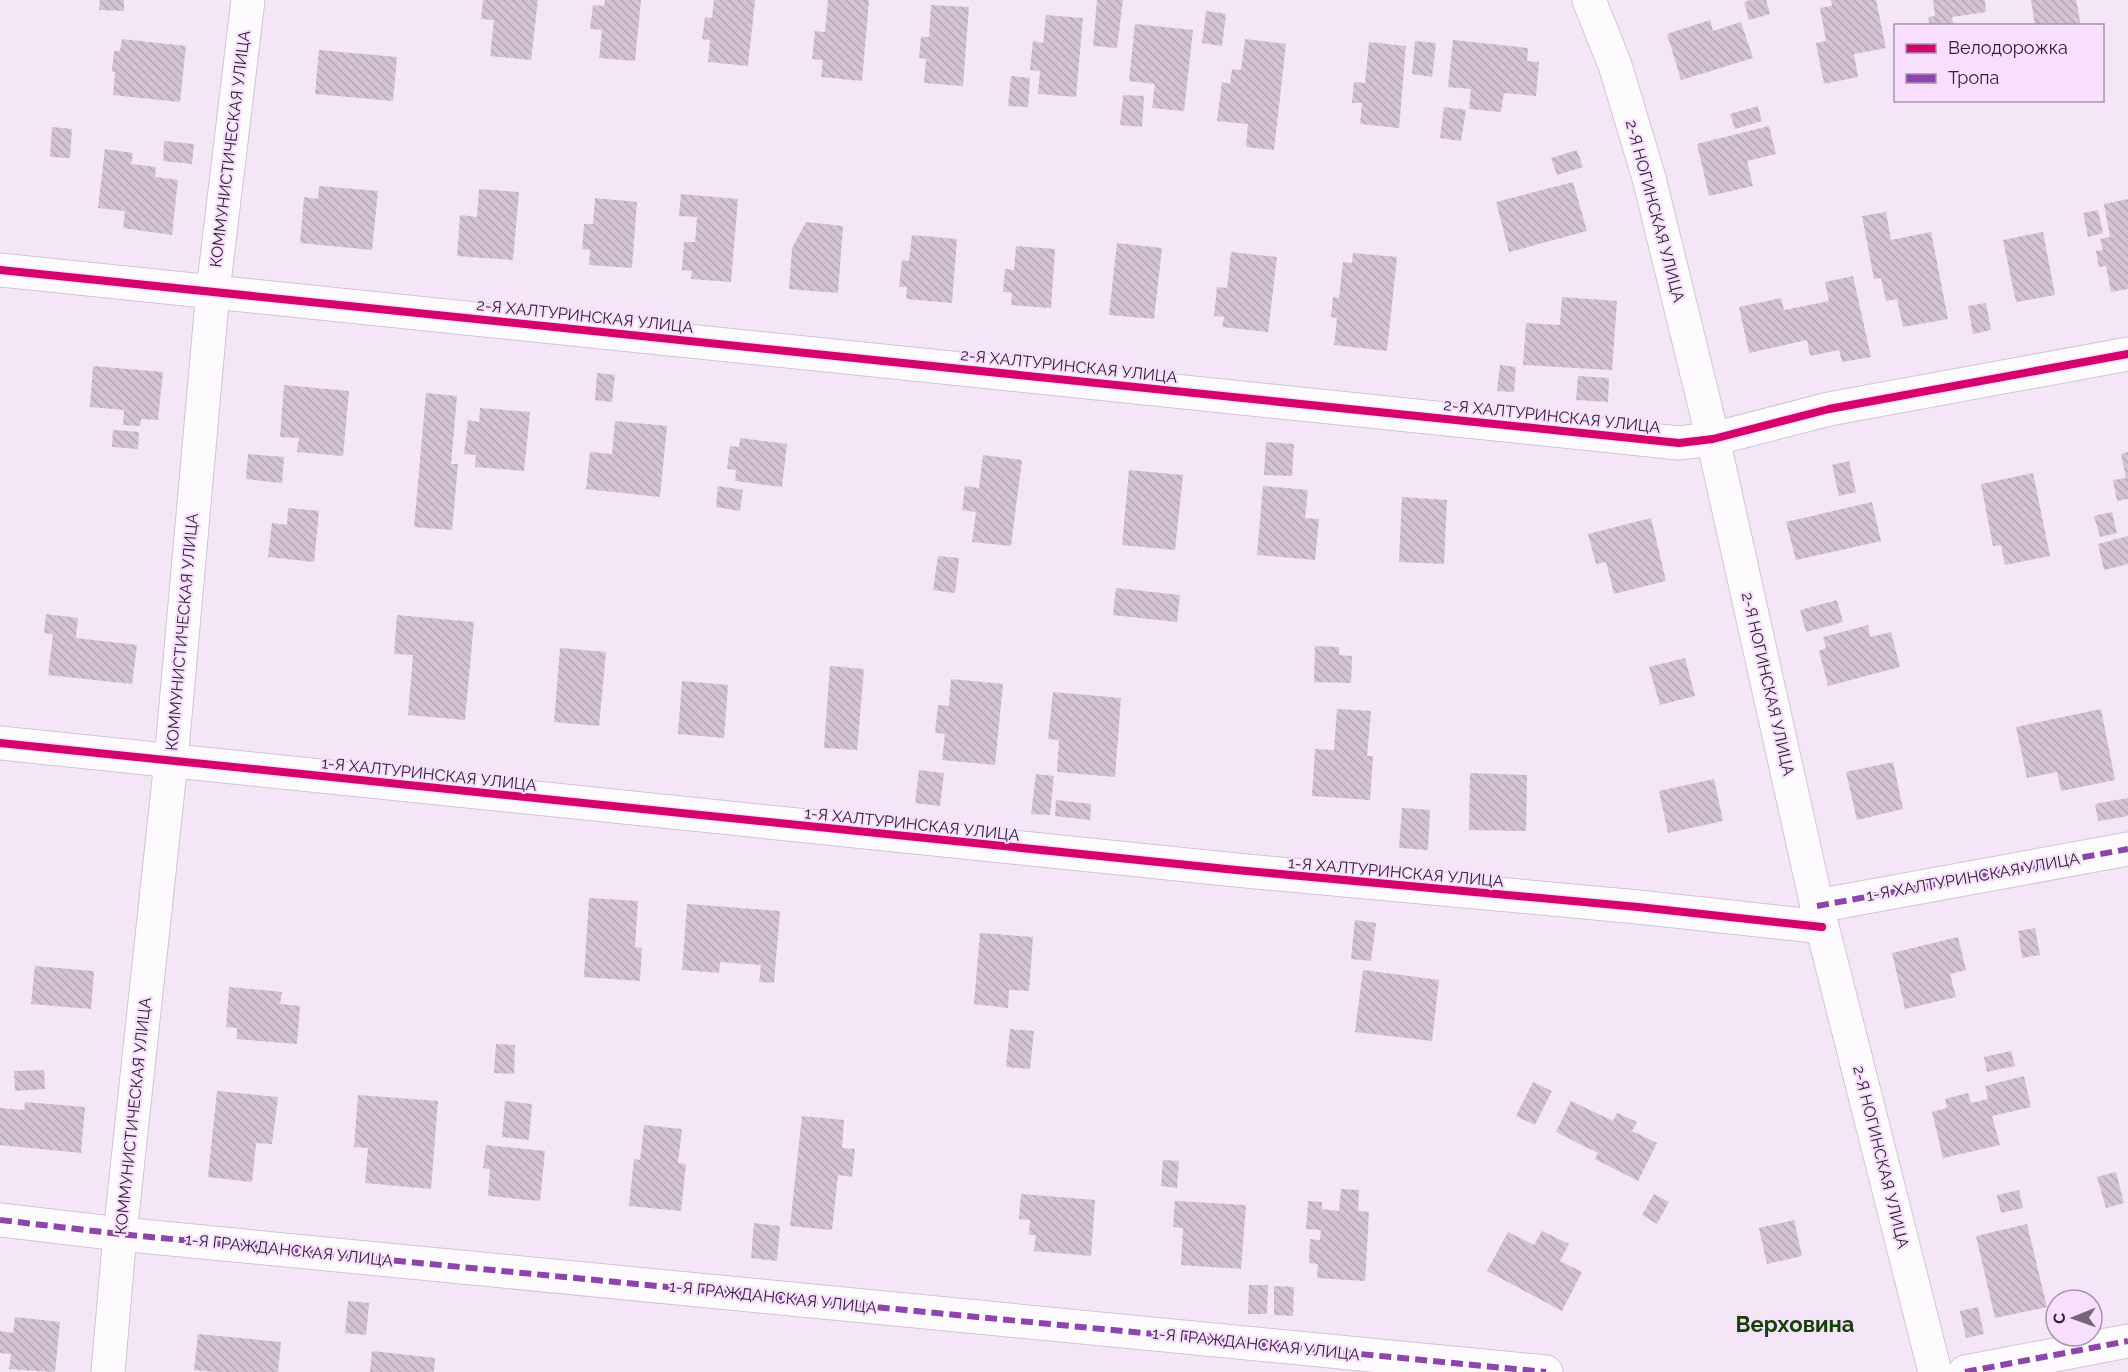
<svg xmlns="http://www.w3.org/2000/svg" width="2128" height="1372" font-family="Raleway,sans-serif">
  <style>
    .building { fill: url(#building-back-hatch) }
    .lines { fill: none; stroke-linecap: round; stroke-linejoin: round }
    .minor-casing { stroke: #d2c4d5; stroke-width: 35 }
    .minor { stroke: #fdfbfe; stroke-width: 33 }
    .quiet { stroke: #8e44ad; stroke-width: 6; stroke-dasharray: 12 6; stroke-linecap: butt }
    .cycleway-casing { stroke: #f8dffe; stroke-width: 11 }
    .cycleway { stroke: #d6006c; stroke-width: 8 }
    .labels { text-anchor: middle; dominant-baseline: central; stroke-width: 4.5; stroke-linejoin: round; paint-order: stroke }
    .street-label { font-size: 16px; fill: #312135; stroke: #f8dffe }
    .district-label { font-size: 22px; font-weight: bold; fill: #134003; stroke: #f8dffe }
  </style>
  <defs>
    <pattern id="building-back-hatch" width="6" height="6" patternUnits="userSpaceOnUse" patternTransform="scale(1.5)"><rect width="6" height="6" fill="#d4c3d2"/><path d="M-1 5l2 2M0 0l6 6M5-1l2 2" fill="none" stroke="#b6a7b5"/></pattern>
  </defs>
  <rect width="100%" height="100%" fill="#f4e6f7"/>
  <!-- building -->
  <g class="building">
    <polygon points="100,0 124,0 124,11 99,10"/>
    <polygon points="483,0 538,0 531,60 490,56 494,20 481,19"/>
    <polygon points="605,0 641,0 635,61 599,58 602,30 590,29 593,5 604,6"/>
    <polygon points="714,0 755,0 748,66 708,62 710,40 702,39 705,17 712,18"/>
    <polygon points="828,0 869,0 862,81 821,77 823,60 812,59 815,31 825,32"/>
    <polygon points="1097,0 1123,0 1117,48 1093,46"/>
    <polygon points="1750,0 1766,0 1770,14 1749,20 1744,2"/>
    <polygon points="1831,0 1876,0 1886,48 1854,54 1858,77 1824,84 1816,43 1826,41 1820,8 1832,6"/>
    <polygon points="1933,0 1985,0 1986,12 1952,17 1954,26 1930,26 1928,17 1935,16"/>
    <polygon points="2031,0 2076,0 2081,26 2035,26"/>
    <polygon points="931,5 969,7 963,86 924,83 926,59 919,58 921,37 929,37"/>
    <polygon points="1206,11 1226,14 1222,46 1202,43"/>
    <polygon points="1046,15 1083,18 1076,97 1038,94 1040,71 1030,70 1033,41 1043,43"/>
    <polygon points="1710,20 1713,31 1741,22 1753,58 1681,80 1667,34"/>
    <polygon points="1135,24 1193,30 1184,111 1152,108 1155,84 1129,81"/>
    <polygon points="122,39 186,46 180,102 113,95 115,72 112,72 114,51 120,51"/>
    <polygon points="1245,39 1286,44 1274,150 1246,147 1248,124 1217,121 1222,82 1230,84 1232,69 1241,70"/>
    <polygon points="1453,40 1528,48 1527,61 1539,62 1536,96 1504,93 1501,112 1469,109 1471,89 1448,87"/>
    <polygon points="1415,41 1436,43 1432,77 1412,74"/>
    <polygon points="1369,42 1406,46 1399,128 1360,124 1362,103 1352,103 1354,82 1365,83"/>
    <polygon points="319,50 397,57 393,101 315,94"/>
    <polygon points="1011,76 1030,78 1028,107 1008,106"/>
    <polygon points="1123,95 1144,96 1142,127 1120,125"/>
    <polygon points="1758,106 1762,121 1735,129 1730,114"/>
    <polygon points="1444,107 1466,110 1461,141 1440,138"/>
    <polygon points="1769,126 1776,154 1747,161 1753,186 1709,196 1697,144"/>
    <polygon points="52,127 72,129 70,158 50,157"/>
    <polygon points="164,141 194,144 192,164 163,161"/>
    <polygon points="105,149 133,153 131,164 156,167 155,177 178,180 172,235 123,228 125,211 98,208"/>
    <polygon points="1577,150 1583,167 1557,175 1551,158"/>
    <polygon points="1573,182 1587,231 1509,252 1496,202"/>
    <polygon points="319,186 378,191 372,250 300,243 304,197 318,199"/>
    <polygon points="479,189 519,192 513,260 457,256 460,215 477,217"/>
    <polygon points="681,194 738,199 731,282 691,279 692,271 682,270 684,242 695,242 697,217 679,216"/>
    <polygon points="595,198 637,202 632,268 589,265 590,250 582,249 584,224 593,224"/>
    <polygon points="2128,199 2128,289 2111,292 2106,266 2099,267 2096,251 2103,250 2100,239 2110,237 2104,204"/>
    <polygon points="2098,210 2103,233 2088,237 2083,213"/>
    <polygon points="1886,212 1891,240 1931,232 1948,319 1903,327 1897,299 1886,301 1881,278 1874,279 1862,216"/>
    <polygon points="806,222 843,226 838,293 789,289 792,248"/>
    <polygon points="2043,232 2055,295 2016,302 2003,240"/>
    <polygon points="912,235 957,239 952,303 906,299 907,287 899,287 902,260 909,261"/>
    <polygon points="1117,243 1162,248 1154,319 1109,315"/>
    <polygon points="1016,246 1055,249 1051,308 1011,305 1012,293 1003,292 1005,269 1014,270"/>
    <polygon points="1231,252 1277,257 1268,332 1222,327 1224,317 1214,316 1217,287 1227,288"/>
    <polygon points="1353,253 1397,257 1387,351 1334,345 1337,318 1331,317 1333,297 1339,298 1343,262 1352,263"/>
    <polygon points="1853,276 1871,357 1842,362 1839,350 1810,356 1807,340 1749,353 1739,307 1781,298 1784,310 1829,301 1825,282"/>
    <polygon points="1562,297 1617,301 1612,370 1523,365 1526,323 1560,325"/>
    <polygon points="1986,303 1991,330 1973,334 1968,306"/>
    <polygon points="1500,365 1516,367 1514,392 1497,391"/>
    <polygon points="93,366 163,372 158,420 141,419 140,426 123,425 124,410 90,407"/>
    <polygon points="597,373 615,375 612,402 595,400"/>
    <polygon points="1578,376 1609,378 1608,402 1576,400"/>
    <polygon points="284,385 349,391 343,456 297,452 299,438 280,437"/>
    <polygon points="426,393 457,396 451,464 458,464 452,530 414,527"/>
    <polygon points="480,408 530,412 524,471 475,467 476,455 464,454 468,420 479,422"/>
    <polygon points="615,421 667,426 660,497 586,489 590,452 612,454"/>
    <polygon points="113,430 139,432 138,449 112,447"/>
    <polygon points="740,438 787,444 782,487 735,481 736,470 727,469 730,446 739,447"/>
    <polygon points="1266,442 1294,444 1292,476 1264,475"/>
    <polygon points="2128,452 2128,499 2117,501 2113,480 2126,478 2121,454"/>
    <polygon points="248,454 284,457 282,483 246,479"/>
    <polygon points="983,455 1022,460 1011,546 972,542 976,512 962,510 965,486 979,488"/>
    <polygon points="1849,461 1856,492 1839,496 1832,465"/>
    <polygon points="1129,470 1183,475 1175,550 1122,545"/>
    <polygon points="2033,473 2050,556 2005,565 2001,545 1993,546 1981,484"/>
    <polygon points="718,486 743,490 740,511 716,507"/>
    <polygon points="1263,486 1308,490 1305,518 1319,519 1315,560 1257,555"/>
    <polygon points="1402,497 1447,500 1444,564 1399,562"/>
    <polygon points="1872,502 1881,541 1796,560 1786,522"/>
    <polygon points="288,508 319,511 314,562 268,557 272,523 287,525"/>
    <polygon points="2112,512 2117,533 2100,537 2094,516"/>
    <polygon points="1651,518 1666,581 1614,594 1606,562 1596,564 1588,534"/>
    <polygon points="2128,536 2128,564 2104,570 2098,544"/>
    <polygon points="938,556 959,558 955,593 933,590"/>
    <polygon points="1116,588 1180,595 1177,622 1113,615"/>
    <polygon points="1837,600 1843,622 1806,632 1800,610"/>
    <polygon points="46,614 78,618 76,638 137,645 132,684 48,675 53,634 44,633"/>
    <polygon points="397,615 474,622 465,720 408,715 413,655 394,654"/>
    <polygon points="1868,625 1870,637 1891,632 1900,667 1828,686 1819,651 1826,648 1823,637"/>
    <polygon points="1315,646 1339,647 1339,655 1352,656 1351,683 1314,682"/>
    <polygon points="560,648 606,652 599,726 554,722"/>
    <polygon points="1685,658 1695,696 1660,705 1649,667"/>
    <polygon points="830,666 864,669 857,750 824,748"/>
    <polygon points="951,679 1003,684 995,765 942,760 945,734 935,733 938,705 949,706"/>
    <polygon points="682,681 728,685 724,738 678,734"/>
    <polygon points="1053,692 1121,698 1115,777 1057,772 1059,740 1048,739"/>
    <polygon points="1337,709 1371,711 1367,756 1373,756 1370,800 1312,796 1315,749 1334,750"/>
    <polygon points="2101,709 2115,780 2061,791 2057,772 2027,778 2016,727"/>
    <polygon points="1893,762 1903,809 1857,820 1846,772"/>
    <polygon points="919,770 944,773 940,806 915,803"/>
    <polygon points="1470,773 1527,775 1526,831 1469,830"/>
    <polygon points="1036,774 1054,776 1050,815 1031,814"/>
    <polygon points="1714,779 1723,821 1668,833 1659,791"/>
    <polygon points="2128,798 2128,816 2098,821 2095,804"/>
    <polygon points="1056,800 1091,804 1090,820 1055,816"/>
    <polygon points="1402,808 1430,810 1428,850 1399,848"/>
    <polygon points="589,898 638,901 635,947 642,948 640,981 584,977"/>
    <polygon points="687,904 780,911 774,983 759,982 761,965 720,962 719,973 682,970"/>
    <polygon points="1355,920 1376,923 1371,961 1351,959"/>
    <polygon points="2035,928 2040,955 2022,958 2018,931"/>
    <polygon points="980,933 1033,937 1029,991 1009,990 1008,1008 974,1004"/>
    <polygon points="1958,937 1966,970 1950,974 1956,997 1905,1009 1892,953"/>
    <polygon points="35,966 94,971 91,1009 31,1004"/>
    <polygon points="1363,970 1439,980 1432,1041 1355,1032"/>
    <polygon points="229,987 282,992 280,1004 300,1006 297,1044 237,1039 237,1028 226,1027"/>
    <polygon points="1010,1029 1034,1031 1030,1069 1006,1067"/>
    <polygon points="496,1044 515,1045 514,1074 494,1073"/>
    <polygon points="2011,1051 2015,1066 1987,1072 1984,1057"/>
    <polygon points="44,1070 45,1089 15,1091 14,1071"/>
    <polygon points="2024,1076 2031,1107 1992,1116 2000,1145 1943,1158 1932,1112 1947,1108 1945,1099 1968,1093 1971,1103 1988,1099 1985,1086"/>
    <polygon points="1533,1082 1552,1091 1535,1125 1516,1116"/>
    <polygon points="217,1091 278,1097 272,1144 256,1143 252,1182 208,1177"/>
    <polygon points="358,1095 438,1101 431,1189 365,1183 368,1148 354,1147"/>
    <polygon points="505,1101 532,1104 529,1140 502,1137"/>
    <polygon points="1571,1101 1613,1121 1617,1113 1637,1122 1632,1131 1657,1143 1638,1181 1595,1159 1598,1153 1556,1132"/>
    <polygon points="25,1102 85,1107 81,1153 0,1145 0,1108 24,1110"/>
    <polygon points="802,1116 844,1120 842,1148 855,1149 852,1177 838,1175 832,1230 790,1226"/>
    <polygon points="644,1125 682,1129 678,1163 686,1164 681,1211 629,1206 634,1159 640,1160"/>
    <polygon points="486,1145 545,1151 540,1201 488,1196 490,1169 483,1168"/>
    <polygon points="1163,1160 1179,1161 1177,1188 1161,1186"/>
    <polygon points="2116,1172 2124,1203 2106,1208 2097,1177"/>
    <polygon points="1341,1189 1359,1190 1358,1211 1369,1212 1365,1281 1317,1278 1318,1264 1309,1263 1310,1239 1320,1240 1321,1230 1306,1229 1308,1201 1322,1202 1322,1209 1339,1211"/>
    <polygon points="2019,1190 2023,1208 2001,1213 1997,1195"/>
    <polygon points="1021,1194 1095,1200 1091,1256 1034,1251 1036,1235 1029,1235 1030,1220 1019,1219"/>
    <polygon points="1654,1194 1669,1202 1657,1224 1642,1215"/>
    <polygon points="1175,1201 1246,1205 1241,1269 1181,1265 1183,1228 1173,1227"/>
    <polygon points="1794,1220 1802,1256 1767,1264 1759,1228"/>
    <polygon points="754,1223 780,1226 777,1261 751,1258"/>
    <polygon points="2027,1224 2047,1307 1995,1318 1976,1236"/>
    <polygon points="1542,1231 1569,1244 1560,1261 1582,1272 1562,1311 1487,1271 1508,1232 1534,1245"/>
    <polygon points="1249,1285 1268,1285 1267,1314 1248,1314"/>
    <polygon points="1274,1286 1294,1287 1293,1316 1274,1315"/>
    <polygon points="348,1301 369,1303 366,1335 345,1333"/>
    <polygon points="1978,1307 1984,1334 1966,1338 1960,1311"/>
    <polygon points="15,1317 60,1322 55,1372 9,1369 11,1354 0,1353 0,1331 13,1333"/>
    <polygon points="198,1334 281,1342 278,1372 216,1372 194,1370"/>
    <polygon points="372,1351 435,1358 434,1372 370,1372"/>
  </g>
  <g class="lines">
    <defs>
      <g id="minor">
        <polyline points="1589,0 1615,65 1649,178 1713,439 1817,906 1935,1372"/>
        <polyline points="0,270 1679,443 1713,439 1829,409 2128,354"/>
        <polyline points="0,743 1236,870 1638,907 1822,927"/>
        <polyline points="1817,906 2128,849"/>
        <polyline points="0,1220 120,1234 1546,1372"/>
        <polyline points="108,1372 120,1234 171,761 213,291 248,0"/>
        <polyline points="1965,1372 2128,1341"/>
      </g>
    </defs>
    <!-- minor casing -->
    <use href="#minor" class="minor-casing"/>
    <!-- minor -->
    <use href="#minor" class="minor"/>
    <!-- quiet -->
    <g class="quiet">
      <polyline points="1817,906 2128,849"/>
      <polyline points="0,1220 120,1234 1546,1372"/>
      <polyline points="1965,1372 2128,1341"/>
    </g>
    <defs>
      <g id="cycleway">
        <polyline points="0,270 1679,443 1713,439 1829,409 2128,354"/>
        <polyline points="0,743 1236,870 1638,907 1822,927"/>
      </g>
    </defs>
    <!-- cycleway casing -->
    <use href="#cycleway" class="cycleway-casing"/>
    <!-- cycleway -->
    <use href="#cycleway" class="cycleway"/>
  </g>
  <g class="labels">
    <!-- street labels -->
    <g class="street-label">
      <text transform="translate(230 149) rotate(-83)">КОММУНИСТИЧЕСКАЯ УЛИЦА</text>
      <text transform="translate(1655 211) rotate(75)">2-Я НОГИНСКАЯ УЛИЦА</text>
      <text transform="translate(585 316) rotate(6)">2-Я ХАЛТУРИНСКАЯ УЛИЦА</text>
      <text transform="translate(1069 366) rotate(6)">2-Я ХАЛТУРИНСКАЯ УЛИЦА</text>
      <text transform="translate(1552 416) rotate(6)">2-Я ХАЛТУРИНСКАЯ УЛИЦА</text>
      <text transform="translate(182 632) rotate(-85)">КОММУНИСТИЧЕСКАЯ УЛИЦА</text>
      <text transform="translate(1768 684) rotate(77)">2-Я НОГИНСКАЯ УЛИЦА</text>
      <text transform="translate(429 774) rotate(6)">1-Я ХАЛТУРИНСКАЯ УЛИЦА</text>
      <text transform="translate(912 824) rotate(6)">1-Я ХАЛТУРИНСКАЯ УЛИЦА</text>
      <text transform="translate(1396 872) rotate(5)">1-Я ХАЛТУРИНСКАЯ УЛИЦА</text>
      <text transform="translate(1973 877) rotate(-10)">1-Я ХАЛТУРИНСКАЯ УЛИЦА</text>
      <text transform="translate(133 1116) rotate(-84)">КОММУНИСТИЧЕСКАЯ УЛИЦА</text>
      <text transform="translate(1881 1157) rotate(76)">2-Я НОГИНСКАЯ УЛИЦА</text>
      <text transform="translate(289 1250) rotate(6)">1-Я ГРАЖДАНСКАЯ УЛИЦА</text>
      <text transform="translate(773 1297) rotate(6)">1-Я ГРАЖДАНСКАЯ УЛИЦА</text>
      <text transform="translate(1256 1344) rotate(6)">1-Я ГРАЖДАНСКАЯ УЛИЦА</text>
    </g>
    <!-- district labels -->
    <g class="district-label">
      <text x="1795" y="1324">Верховина</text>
    </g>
  </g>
  <!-- legend -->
  <rect x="1894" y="24" width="210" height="78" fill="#f8dffe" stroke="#a893ae" stroke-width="1.5"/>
  <rect x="1906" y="44" width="30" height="9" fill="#d6006c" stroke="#a893ae" stroke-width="1.5"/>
  <text x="1948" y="54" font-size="18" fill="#312135">Велодорожка</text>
  <rect x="1906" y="74" width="30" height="9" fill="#8e44ad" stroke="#a893ae" stroke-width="1.5"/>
  <text x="1948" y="84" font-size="18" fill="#312135">Тропа</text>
  <!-- north arrow -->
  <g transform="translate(2074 1318) rotate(269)"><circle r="28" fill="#f8dffe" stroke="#a893ae" stroke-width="1.5"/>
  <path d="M0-4.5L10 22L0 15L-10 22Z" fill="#756679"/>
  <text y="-9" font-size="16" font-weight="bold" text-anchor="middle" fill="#312135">С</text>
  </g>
</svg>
